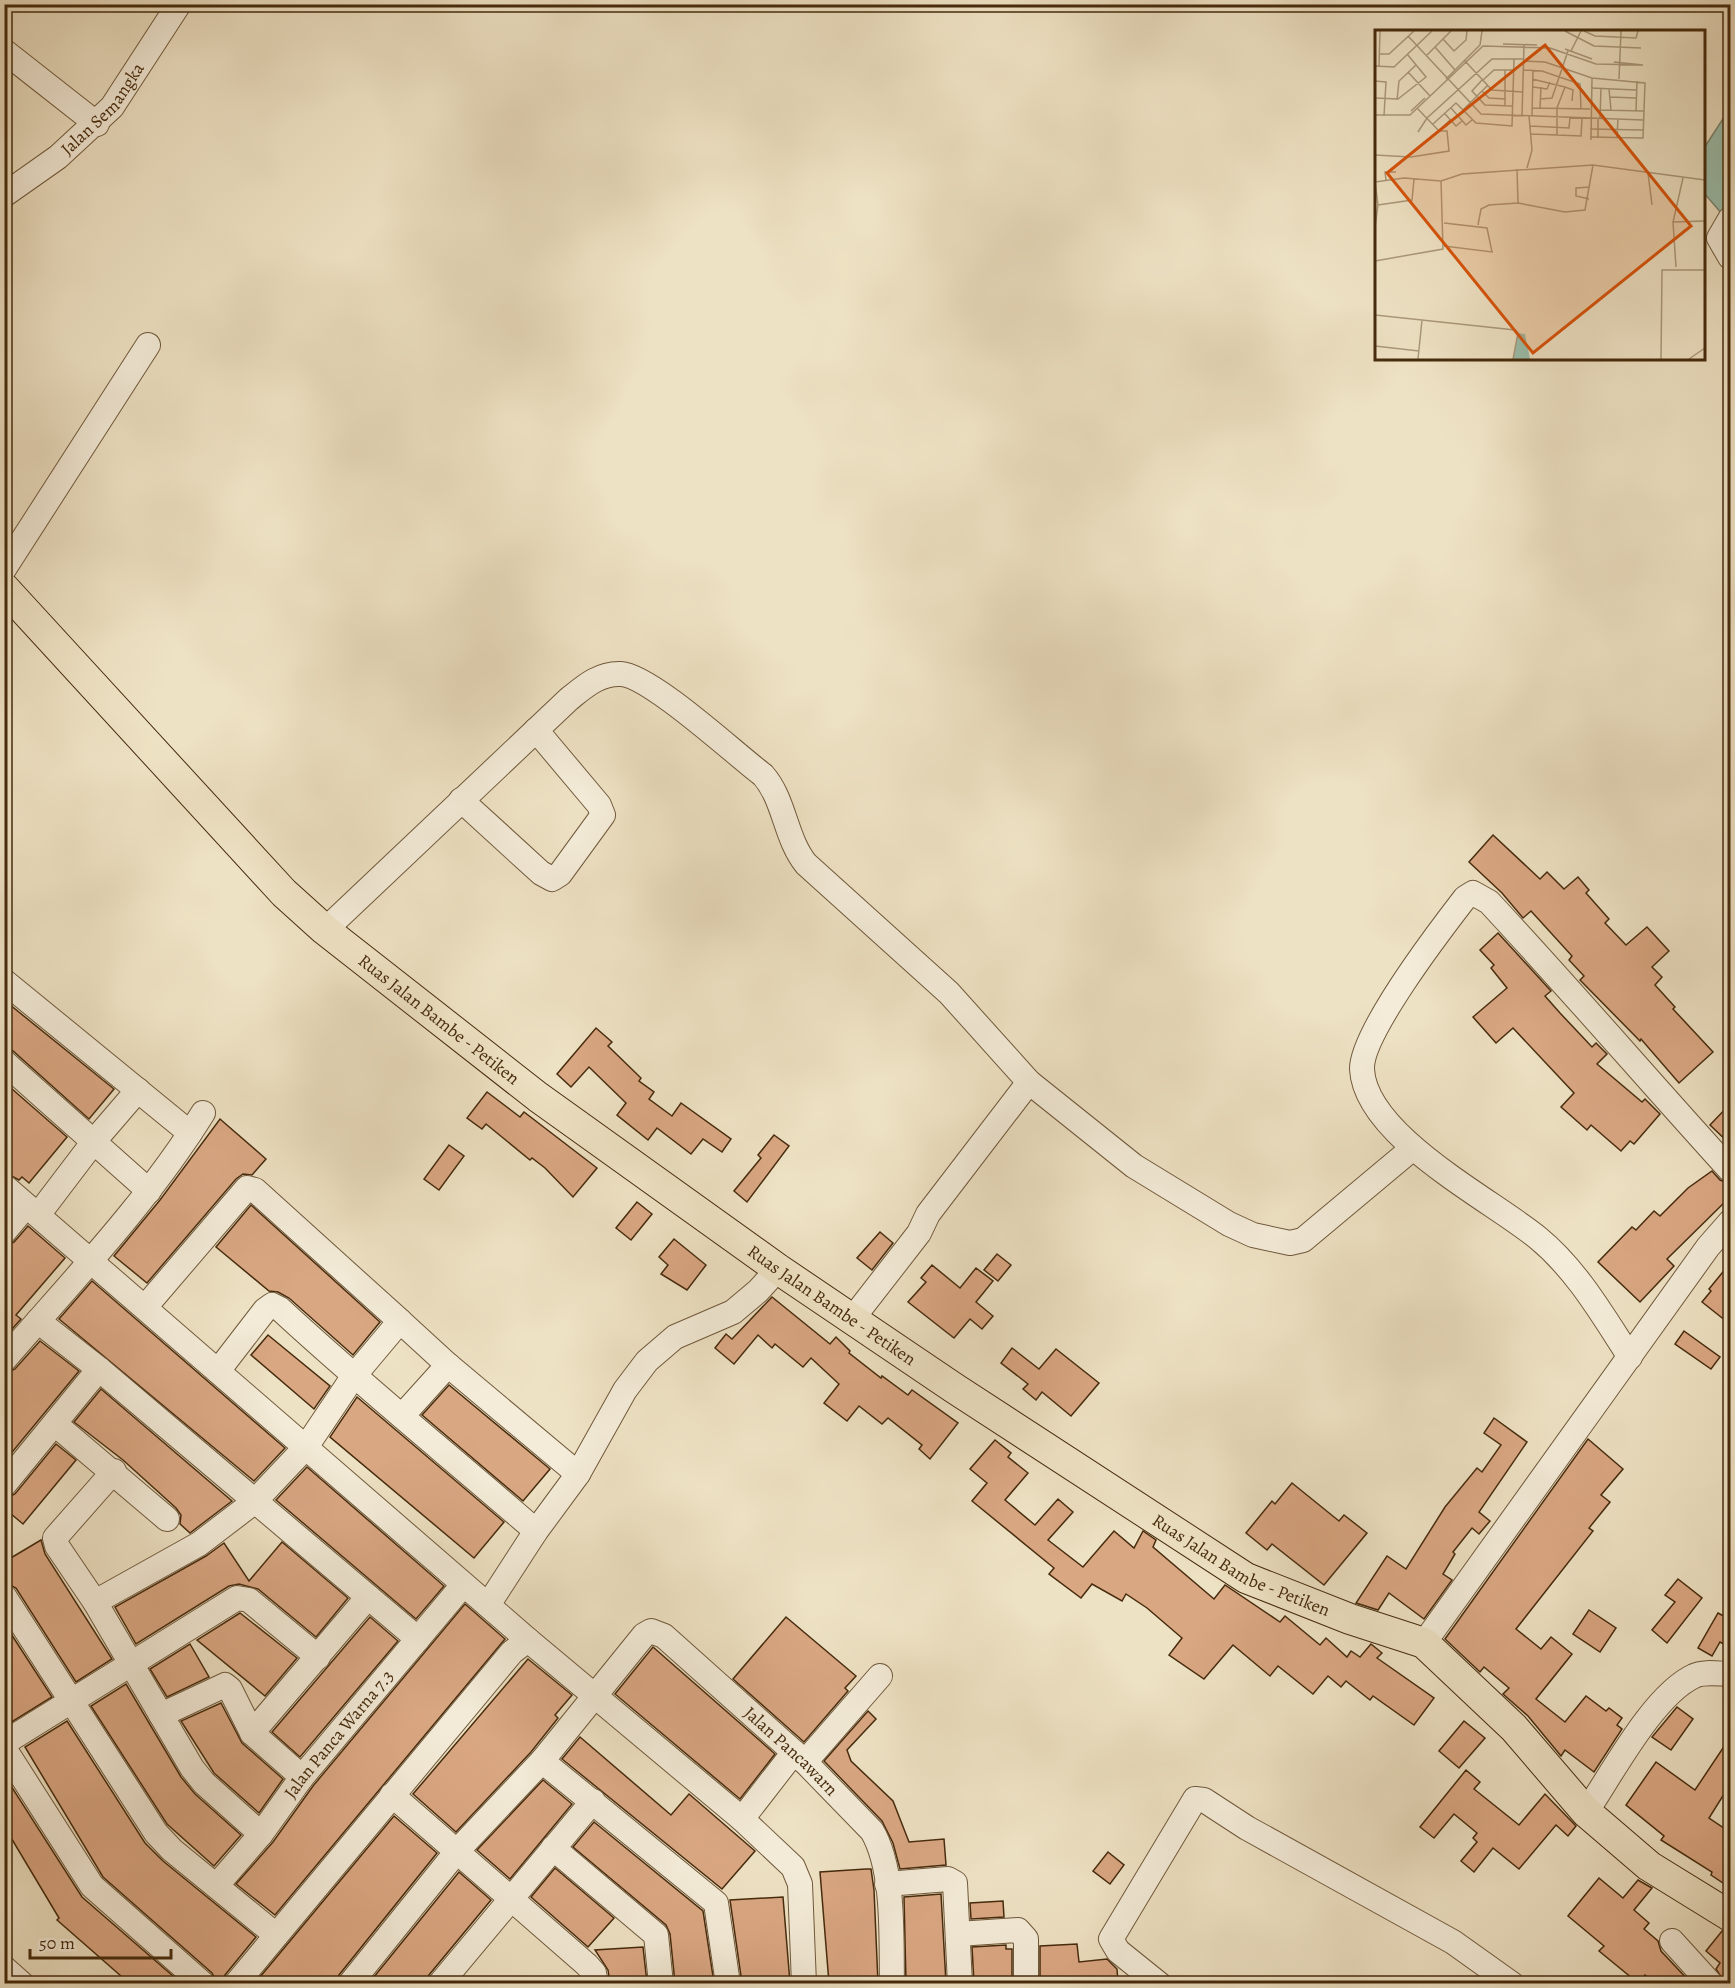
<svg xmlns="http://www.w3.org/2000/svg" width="1735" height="1988" font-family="Alegreya,serif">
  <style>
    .water { fill: #9bbfad; stroke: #79846d; stroke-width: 1.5 }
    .building { fill: #daa783; stroke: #462b0d; stroke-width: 1.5 }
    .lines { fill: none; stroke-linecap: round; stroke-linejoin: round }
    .minor-casing { stroke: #70593b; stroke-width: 26 }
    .major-casing { stroke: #462b0d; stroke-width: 32 }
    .minor { stroke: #f4ecd9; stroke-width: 24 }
    .major { stroke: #eee2c4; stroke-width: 30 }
    .labels { text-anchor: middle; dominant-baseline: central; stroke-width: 4.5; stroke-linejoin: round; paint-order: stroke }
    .street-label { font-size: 18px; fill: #462b0d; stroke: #f4ecd9 }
    .inset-road { fill: none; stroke: #ab997b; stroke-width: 1.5 }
    .view { fill: #d8540c; fill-opacity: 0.15; stroke: #d8540c; stroke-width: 3 }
    .inset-edge { fill: none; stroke: #462b0d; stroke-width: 3 }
  </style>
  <rect width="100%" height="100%" fill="#eee2c4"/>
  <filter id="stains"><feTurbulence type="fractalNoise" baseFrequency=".00333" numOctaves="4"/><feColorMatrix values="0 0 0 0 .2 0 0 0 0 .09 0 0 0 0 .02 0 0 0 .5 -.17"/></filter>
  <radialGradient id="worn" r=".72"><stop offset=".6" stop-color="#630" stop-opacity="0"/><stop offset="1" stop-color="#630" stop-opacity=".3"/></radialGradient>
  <!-- water -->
  <polygon class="water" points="1730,108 1730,219 1728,221 1704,193 1704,148"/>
  <!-- building -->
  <g class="building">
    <polygon points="1493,835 1540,879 1547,872 1564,889 1578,877 1589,890 1586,893 1609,919 1605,923 1626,945 1647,927 1669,951 1652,967 1662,977 1655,985 1675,1007 1673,1009 1713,1052 1679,1083 1641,1039 1640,1041 1580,980 1584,976 1569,960 1572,956 1531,911 1523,918 1502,893 1469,862"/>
    <polygon points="1498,933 1551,991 1545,996 1560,1013 1592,1047 1596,1043 1607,1054 1597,1064 1642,1102 1645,1099 1660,1114 1634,1144 1630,1141 1621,1151 1591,1125 1587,1130 1561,1107 1574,1093 1513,1028 1496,1043 1473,1017 1507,988 1491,968 1494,965 1480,950"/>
    <polygon points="4,1000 114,1089 89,1119 13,1051 4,1048"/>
    <polygon points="596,1028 612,1042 608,1046 641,1078 639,1081 654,1092 649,1099 672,1116 681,1103 731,1139 722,1152 703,1139 691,1154 657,1128 648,1140 617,1115 626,1103 589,1067 571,1087 557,1074"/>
    <polygon points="4,1082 67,1137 29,1183 22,1177 19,1180 4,1172"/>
    <polygon points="487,1092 520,1117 524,1112 597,1168 573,1197 545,1168 532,1158 530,1160 486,1124 482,1129 467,1118"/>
    <polygon points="1731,1103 1731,1145 1710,1125"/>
    <polygon points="220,1119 266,1159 252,1175 243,1174 236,1179 147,1283 114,1256 160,1200"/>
    <polygon points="774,1135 789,1146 747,1202 734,1191 761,1158 758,1155"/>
    <polygon points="449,1145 464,1156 439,1190 424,1179"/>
    <polygon points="1712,1171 1720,1180 1731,1184 1731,1196 1667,1259 1674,1266 1640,1302 1598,1262 1632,1227 1636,1230 1654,1211 1660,1216 1688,1188"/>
    <polygon points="637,1202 652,1214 631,1240 616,1228"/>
    <polygon points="251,1205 380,1322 353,1355 289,1298 278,1292 269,1291 216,1247"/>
    <polygon points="28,1226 65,1258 16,1315 21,1319 4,1338 4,1246 14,1242"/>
    <polygon points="880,1232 893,1243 872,1270 857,1258"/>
    <polygon points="674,1239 706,1265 687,1290 661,1274 668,1265 659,1257"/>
    <polygon points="997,1254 1011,1265 998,1281 984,1270"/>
    <polygon points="1731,1262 1731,1325 1702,1302 1711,1291 1709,1289"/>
    <polygon points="932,1265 960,1288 976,1268 993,1281 976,1302 993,1316 982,1329 970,1319 954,1338 908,1302 926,1282 921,1278"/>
    <polygon points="92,1281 285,1448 254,1481 59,1319"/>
    <polygon points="772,1297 830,1344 836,1337 850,1351 849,1353 881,1378 882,1376 908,1395 912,1390 958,1423 930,1459 919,1449 922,1445 888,1418 882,1424 859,1406 847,1421 824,1403 839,1384 811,1358 803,1367 775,1344 772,1348 758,1335 734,1364 715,1348 726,1334 732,1339"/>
    <polygon points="1684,1331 1720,1357 1711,1369 1675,1344"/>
    <polygon points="268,1335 330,1386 314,1409 251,1355"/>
    <polygon points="40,1341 79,1371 4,1462 4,1374 15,1369"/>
    <polygon points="1012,1348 1039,1369 1056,1349 1099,1383 1071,1416 1042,1392 1036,1400 1023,1389 1028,1384 1001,1363"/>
    <polygon points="449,1385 550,1469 523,1501 422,1415"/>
    <polygon points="101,1389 232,1501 190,1533 180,1524 181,1515 176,1508 123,1460 74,1422"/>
    <polygon points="357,1397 504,1522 474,1558 330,1437"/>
    <polygon points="1494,1418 1527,1442 1479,1512 1490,1521 1479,1534 1472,1528 1453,1552 1455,1554 1443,1574 1452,1580 1424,1619 1389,1593 1378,1610 1356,1603 1387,1556 1406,1569 1445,1507 1477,1468 1482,1472 1501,1445 1484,1433"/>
    <polygon points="1588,1439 1623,1469 1601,1495 1610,1502 1589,1528 1593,1531 1516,1629 1541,1649 1551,1637 1572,1654 1536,1699 1565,1722 1586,1696 1606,1711 1609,1708 1622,1718 1617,1725 1622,1729 1594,1772 1565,1750 1561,1756 1528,1716 1503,1694 1509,1688 1484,1667 1480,1672 1445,1639"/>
    <polygon points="995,1440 1011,1453 1008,1457 1028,1473 1005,1500 1035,1525 1058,1499 1073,1512 1048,1540 1083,1567 1114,1531 1134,1548 1143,1531 1156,1540 1153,1547 1214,1599 1225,1585 1280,1622 1285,1616 1320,1645 1326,1638 1347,1657 1351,1651 1360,1657 1371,1644 1382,1653 1377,1658 1434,1698 1414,1725 1373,1696 1370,1700 1346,1681 1341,1687 1328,1676 1313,1694 1278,1666 1270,1676 1233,1645 1204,1679 1169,1655 1182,1638 1147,1608 1126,1594 1122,1601 1092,1584 1081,1598 1049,1574 1054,1568 972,1501 987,1483 970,1469"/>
    <polygon points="56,1444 76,1460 23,1524 4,1508 4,1499 15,1494"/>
    <polygon points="307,1467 444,1586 416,1619 276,1500"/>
    <polygon points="1292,1483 1339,1521 1344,1515 1367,1533 1324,1585 1272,1544 1267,1550 1246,1533 1272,1501 1275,1504"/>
    <polygon points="41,1540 45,1554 112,1659 76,1682 16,1588 4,1582 4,1562"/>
    <polygon points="282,1542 348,1598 316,1637 258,1589 239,1584 229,1586 136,1644 115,1607 206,1556 224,1543 249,1581"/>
    <polygon points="1678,1579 1702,1598 1667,1643 1652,1630 1675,1602 1665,1595"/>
    <polygon points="465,1604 505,1639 275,1915 236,1884 273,1842 313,1786"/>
    <polygon points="1589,1610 1616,1628 1600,1652 1573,1634"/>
    <polygon points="240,1613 297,1658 265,1696 197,1640"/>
    <polygon points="1718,1613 1731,1620 1731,1648 1720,1642 1712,1656 1698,1648"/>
    <polygon points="370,1617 398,1641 300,1757 272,1732"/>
    <polygon points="786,1617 856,1676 845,1688 848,1691 804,1742 733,1679"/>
    <polygon points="4,1623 52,1697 10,1723 4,1714"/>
    <polygon points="190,1644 209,1677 167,1697 150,1669"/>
    <polygon points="653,1647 775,1754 740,1799 615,1694"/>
    <polygon points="528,1659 572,1695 555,1715 558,1718 531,1752 456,1832 413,1794"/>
    <polygon points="126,1684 181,1777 195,1794 241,1835 214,1866 167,1824 91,1706"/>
    <polygon points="221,1703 242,1743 283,1779 259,1813 214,1773 181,1721"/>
    <polygon points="1677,1707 1693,1719 1671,1750 1652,1737"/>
    <polygon points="868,1711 876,1719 847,1750 851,1761 893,1801 909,1842 944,1839 946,1865 900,1869 893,1843 882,1821 824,1761"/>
    <polygon points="67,1721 145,1843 163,1861 256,1937 225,1975 222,1983 217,1983 212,1973 103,1877 25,1747"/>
    <polygon points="1464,1721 1485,1738 1459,1768 1439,1751"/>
    <polygon points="1731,1736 1731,1783 1709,1818 1731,1833 1731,1872 1723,1883 1711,1875 1712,1872 1661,1840 1664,1836 1626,1805 1656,1762 1695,1790"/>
    <polygon points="580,1737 671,1815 689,1794 755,1851 722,1889 562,1759"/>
    <polygon points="1466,1770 1480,1782 1474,1789 1519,1825 1545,1794 1576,1826 1568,1836 1556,1825 1519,1869 1493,1848 1474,1872 1461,1861 1477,1842 1473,1838 1477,1833 1454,1814 1434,1838 1420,1827"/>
    <polygon points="4,1775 82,1897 181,1983 129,1983 57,1920 59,1918 4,1826"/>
    <polygon points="543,1780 572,1804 510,1879 477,1850"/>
    <polygon points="394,1816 437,1853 339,1975 336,1983 255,1983"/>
    <polygon points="594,1822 703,1911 714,1983 675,1983 670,1934 666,1925 573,1847"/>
    <polygon points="1108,1852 1124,1865 1110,1884 1093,1871"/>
    <polygon points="555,1868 614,1918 588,1947 531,1897"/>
    <polygon points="866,1869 871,1869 874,1890 878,1983 829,1983 820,1872"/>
    <polygon points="459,1872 491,1900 429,1975 426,1983 369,1983"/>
    <polygon points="1599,1878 1623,1898 1638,1880 1652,1888 1634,1910 1649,1923 1644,1929 1658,1941 1661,1951 1691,1983 1655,1983 1645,1975 1638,1983 1599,1951 1604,1946 1568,1916"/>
    <polygon points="941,1894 946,1983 906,1983 904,1897"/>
    <polygon points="783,1897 790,1983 742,1983 730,1900"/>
    <polygon points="1003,1901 1004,1917 971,1919 970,1903"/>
    <polygon points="1722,1931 1731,1933 1731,1983 1725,1983 1716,1969 1720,1963 1706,1951"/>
    <polygon points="1077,1944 1079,1962 1107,1959 1117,1969 1118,1983 1040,1983 1040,1946"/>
    <polygon points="1006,1945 1006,1949 1012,1949 1012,1983 974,1983 972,1947"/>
    <polygon points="643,1947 647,1983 610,1983 608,1970 595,1950"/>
  </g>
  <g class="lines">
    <defs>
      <g id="minor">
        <polyline points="4,51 97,124"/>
        <path id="s1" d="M 4,195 L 58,157 L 112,107 L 179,4"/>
        <polyline points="1730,219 1719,238 1730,257"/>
        <polyline points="4,569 148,345"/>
        <polyline points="461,800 541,873 552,879 560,874 603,815 599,805 536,730"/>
        <path d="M 325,930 L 569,699 C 584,687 599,673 621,674 C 651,676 735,754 763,775 C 785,800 785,838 806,864 L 949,993 L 1029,1082 L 1134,1166 L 1229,1224 L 1253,1235 L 1290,1243 L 1303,1240 L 1413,1148"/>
        <polyline points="4,981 190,1133"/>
        <polyline points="4,1062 149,1191"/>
        <polyline points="4,1186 528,1640 742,1819 793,1867 800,1884 804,1984"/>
        <polyline points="38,1215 95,1140 138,1090"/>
        <polyline points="4,1232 26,1206"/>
        <polyline points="146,1306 247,1188 255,1190 400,1321"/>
        <polyline points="853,1318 919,1233 928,1214 1029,1082"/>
        <polyline points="38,1321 99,1369 418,1639"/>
        <path d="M 1630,1357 C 1603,1316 1577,1270 1538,1238 C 1492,1200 1365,1136 1362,1069 C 1361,1033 1441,929 1465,898 L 1473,893 L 1489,902 C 1571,990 1649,1081 1730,1170"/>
        <path d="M 4,1360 C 73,1280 147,1203 203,1113"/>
        <path d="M 218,1371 L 265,1310 L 272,1305 L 280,1309 C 363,1386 451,1457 536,1531"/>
        <polyline points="402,1416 448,1365"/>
        <polyline points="55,1424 167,1519"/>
        <polyline points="4,1485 99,1369"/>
        <polyline points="4,1596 156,1833 172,1850 276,1935"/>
        <polyline points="95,1602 57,1546 55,1538 114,1471"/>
        <polyline points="488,1605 536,1531 578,1474 625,1390 647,1361 675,1337 733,1312 758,1291 778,1269"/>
        <polyline points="1424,1643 1708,1247 1730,1222"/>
        <polyline points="161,1715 225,1685 230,1689 252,1733 302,1777"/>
        <polyline points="252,1733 368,1597"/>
        <polyline points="4,1743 237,1598 249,1600 318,1657"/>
        <polyline points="4,1748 92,1886 203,1984"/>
        <polyline points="542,1761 716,1903 728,1984"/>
        <polyline points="805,1762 880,1676"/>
        <polyline points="392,1795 587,1965 594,1973 596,1984"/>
        <path d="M 1586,1812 C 1612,1774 1653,1695 1694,1676 C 1704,1671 1720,1674 1730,1674"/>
        <polyline points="742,1819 794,1752"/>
        <polyline points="261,1834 204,1783 192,1768 95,1602 199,1544 254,1502 306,1447 353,1377 400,1321 448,1365 578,1474"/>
        <polyline points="553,1848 656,1935 661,1984"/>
        <polyline points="887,1884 948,1879 955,1883 960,1984"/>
        <path id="s2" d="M 217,1885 L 261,1834 L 302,1777 L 463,1585"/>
        <polyline points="958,1934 1018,1930 1026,1939 1026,1984"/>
        <polyline points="1672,1941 1711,1984"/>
        <polyline points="4,1968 22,1984"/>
        <polyline points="236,1984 512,1652 528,1640"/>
        <path id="s3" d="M 350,1984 L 458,1850 L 542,1761 L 644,1635 L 651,1631 L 664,1636 L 805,1762 L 872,1831 C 895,1870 891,1939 892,1984"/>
        <polyline points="440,1984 593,1801"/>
        <polyline points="1159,1984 1118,1951 1111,1939 1195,1799 1204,1800 1247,1828 1453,1942 1512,1984"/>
      </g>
      <g id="major">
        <path id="s4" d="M 4,588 L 284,893 L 325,930 L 538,1097 L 778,1269 L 954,1388 L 1246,1578 L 1350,1619 L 1424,1643 L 1514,1728 L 1586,1812 L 1649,1866 L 1730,1916"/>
      </g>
    </defs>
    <!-- minor casing -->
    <use href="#minor" class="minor-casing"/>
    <!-- major casing -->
    <use href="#major" class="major-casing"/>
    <!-- minor -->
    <use href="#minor" class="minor"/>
    <!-- major -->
    <use href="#major" class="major"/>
  </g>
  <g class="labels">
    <!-- street labels -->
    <g class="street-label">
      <text stroke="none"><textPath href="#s1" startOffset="132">Jalan Semangka</textPath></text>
      <text stroke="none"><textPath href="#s4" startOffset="614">Ruas Jalan Bambe - Petiken</textPath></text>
      <text stroke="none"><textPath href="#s4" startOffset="1100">Ruas Jalan Bambe - Petiken</textPath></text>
      <text stroke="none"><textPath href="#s4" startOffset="1586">Ruas Jalan Bambe - Petiken</textPath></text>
      <text stroke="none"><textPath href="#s2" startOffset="194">Jalan Panca Warna 7.3</textPath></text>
      <text stroke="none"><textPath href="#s3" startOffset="650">Jalan Pancawarn</textPath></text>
    </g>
  </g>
  <!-- overview -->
  <g transform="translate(1375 30)">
    <rect width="330" height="330" fill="#eee2c4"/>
    <path d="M 143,303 L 150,304 L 155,329 L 138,329 Z" fill="#9bbfad"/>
    <path class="inset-road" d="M 190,1 L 219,16 L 266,18M 209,1 L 220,6 L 261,8 L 263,1M 33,6 L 106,84 L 268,90M 68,9 L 79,21 L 91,10 L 92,1M 128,14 L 162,15M 60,17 L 80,40M 190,19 L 217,29M 196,21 L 206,1M 4,24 L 14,24 L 39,1M 51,26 L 76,1M 90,31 L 117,60 L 148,62M 149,31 L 170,32 L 217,48 L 270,53 L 268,108 L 215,107M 239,32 L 268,35M 0,36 L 19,37 L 57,1M 4,36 L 5,1M 149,40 L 167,41 L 205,54 L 206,79M 33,42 L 55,66M 71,49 L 105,15 L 107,1M 108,49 L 97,61 L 110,75 L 137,76M 244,49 L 246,1M 108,50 L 119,40 L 138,40M 158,57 L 172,59 L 175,52M 190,57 L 198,60 L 197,71M 216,58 L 261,60M 234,59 L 236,80M 0,60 L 0,51 L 11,52 L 9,86M 107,61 L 114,68 L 130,69M 235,67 L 261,68M 0,68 L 23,69 L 51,47 L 32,24M 165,69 L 177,68 L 193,21M 22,70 L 24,51 L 41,35M 130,76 L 130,40M 42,78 L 64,101 L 75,90M 76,78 L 91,95 L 97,90M 157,78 L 215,79M 165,78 L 166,57M 88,80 L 113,55M 225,80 L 269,81M 36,81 L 50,68M 261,81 L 262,51M 70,84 L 81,96 L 87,91M 0,85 L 35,85 L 108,16 L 175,18 L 221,34 L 268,35M 147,86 L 149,15M 157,86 L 158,41M 223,88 L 223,107M 225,88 L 226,58M 58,94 L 81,73 L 101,93 L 137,96 L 139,29M 155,96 L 194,98 L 195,87M 215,99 L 268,100M 43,102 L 52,88 L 117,29 L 149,29M 155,104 L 182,105 L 182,78 L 190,57 L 157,49M 182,105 L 206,106 L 207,88M 242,107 L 243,89M 216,110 L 217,48M 0,125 L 36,127 L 74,121 L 72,101 L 64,101M 152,138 L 157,120 L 154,86M 142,139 L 143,173M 273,143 L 277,175M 11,150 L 10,142 L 21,142M 0,152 L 3,175 L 0,197M 0,152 L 29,148 L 66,151 L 87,144 L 218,135 L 330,150M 214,169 L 201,166 L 201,158 L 215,157M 3,175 L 37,170 L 39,149M 298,192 L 330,191M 69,193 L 112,198 L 117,222 L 69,216M 103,195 L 106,179 L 114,175 L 143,173 L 190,182 L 210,180 L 218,135M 0,231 L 68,219 L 66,151M 301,237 L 298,192 L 308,148M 0,285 L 140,300 L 143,303 L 138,329M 0,316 L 44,321M 43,329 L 47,290M 286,329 L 287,240 L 330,240M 314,329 L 330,318"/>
    <path class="view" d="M 170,15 L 316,196 L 158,323 L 12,143 Z"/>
    <rect width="330" height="330" class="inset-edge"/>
  </g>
  <!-- margin -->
  <rect width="1735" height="1988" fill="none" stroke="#eee2c4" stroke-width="24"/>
  <rect x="6" y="6" width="1723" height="1976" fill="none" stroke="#462b0d" stroke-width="3"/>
  <rect x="12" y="12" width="1711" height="1964" fill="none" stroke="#462b0d" stroke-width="1.5"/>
  <!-- scale -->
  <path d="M30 1949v9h141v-9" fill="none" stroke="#462b0d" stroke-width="3"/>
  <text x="39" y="1949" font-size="18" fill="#462b0d" stroke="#f4ecd9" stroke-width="4.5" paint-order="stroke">50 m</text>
  <rect width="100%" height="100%" filter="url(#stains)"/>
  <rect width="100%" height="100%" fill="url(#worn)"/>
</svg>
